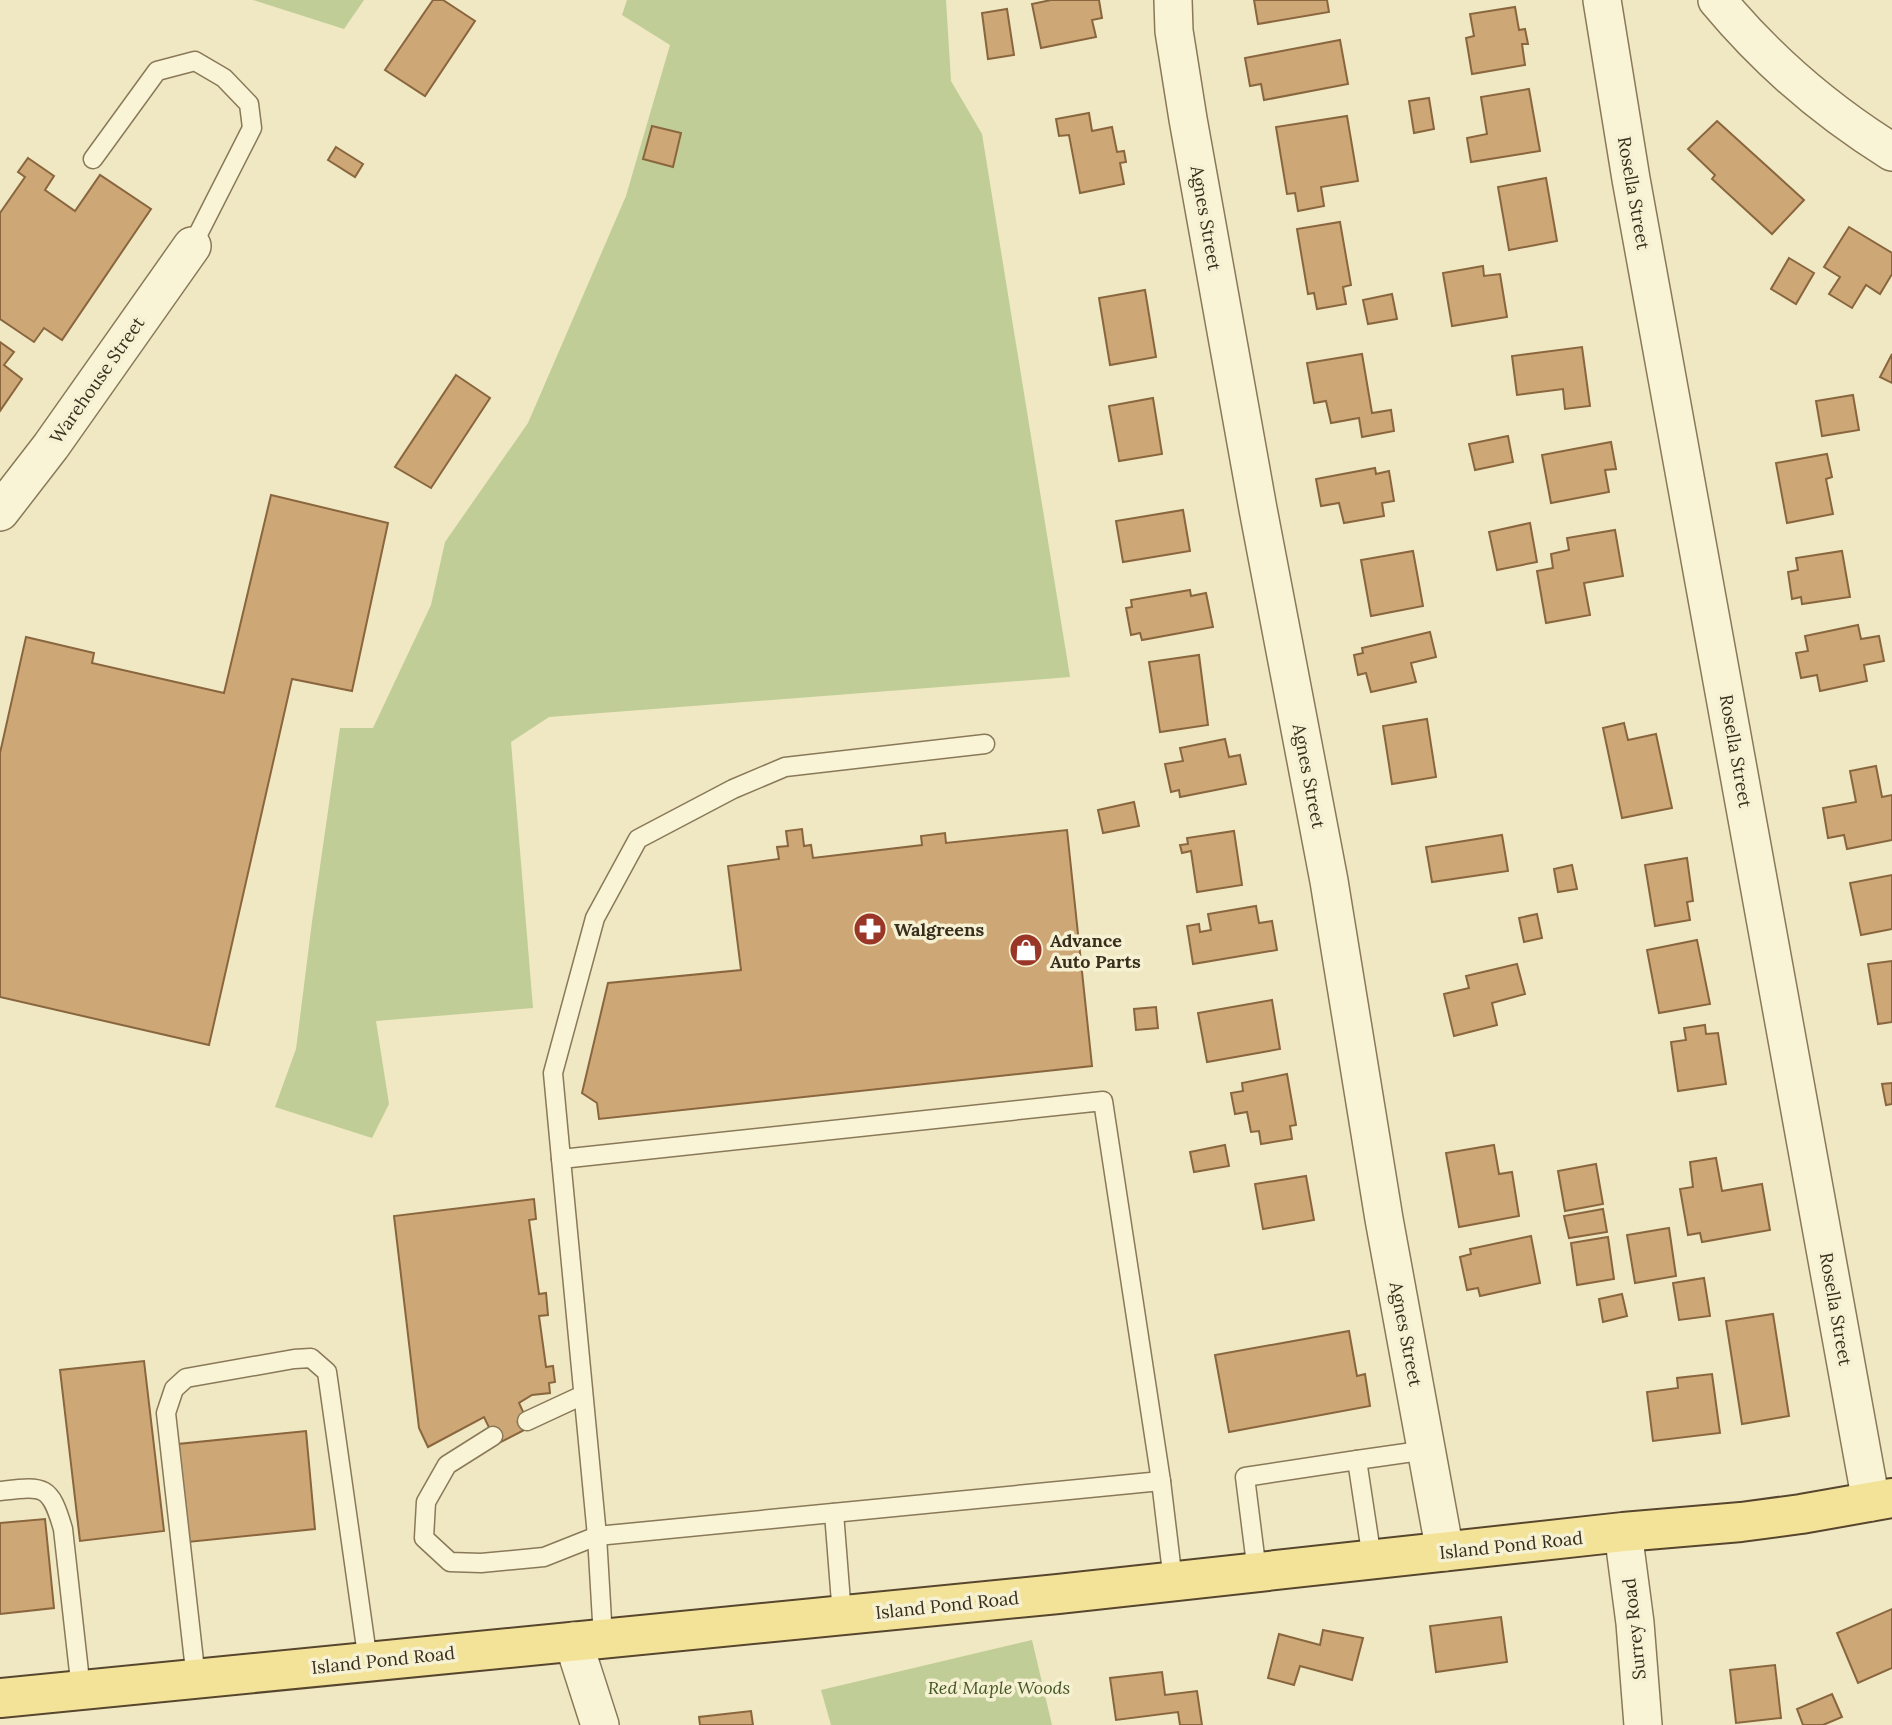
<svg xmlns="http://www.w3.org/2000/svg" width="1892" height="1725" font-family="Lora,serif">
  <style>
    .green { fill: #c0cd96 }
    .building { fill: #cea777; stroke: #89663e; stroke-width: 2 }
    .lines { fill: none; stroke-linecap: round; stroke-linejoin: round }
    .service-casing { stroke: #897959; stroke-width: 21 }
    .minor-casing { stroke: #897959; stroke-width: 40 }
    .primary-casing { stroke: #57462d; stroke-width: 42 }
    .service { stroke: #faf4d6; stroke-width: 18 }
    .minor { stroke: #faf4d6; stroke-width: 37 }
    .primary { stroke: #f3e399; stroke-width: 38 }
    .labels { text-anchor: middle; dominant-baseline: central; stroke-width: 7; stroke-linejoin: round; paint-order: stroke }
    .street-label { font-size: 18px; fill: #392e1d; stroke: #f6f1d2 }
    .poi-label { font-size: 18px; font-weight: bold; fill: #392e1d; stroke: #f6f1d2; text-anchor: start }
    .park-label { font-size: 18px; font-style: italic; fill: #435624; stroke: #f6f1d2 }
  </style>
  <rect width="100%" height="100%" fill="#efe8c2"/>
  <!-- green -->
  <g class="green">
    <polygon points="253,0 364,0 344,29"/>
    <polygon points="627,0 946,0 951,81 982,134 1070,677 549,717 511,742 533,1008 376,1021 389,1104 372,1138 275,1107 296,1049 312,922 340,728 373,728 431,605 445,542 528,423 626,196 670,45 622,15"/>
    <polygon points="1032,1640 1052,1725 831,1725 821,1690"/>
  </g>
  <!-- building -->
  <g class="building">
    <polygon points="433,0 443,0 475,21 425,96 385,70"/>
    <polygon points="1051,0 1099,0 1102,18 1092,20 1096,37 1041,48 1032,4"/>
    <polygon points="1254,0 1327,0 1329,12 1258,24"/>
    <polygon points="1515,7 1519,30 1525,29 1528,44 1522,44 1525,65 1472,74 1466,38 1474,36 1470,14"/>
    <polygon points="1007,9 1014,55 988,59 982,13"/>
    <polygon points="1340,40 1348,84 1264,100 1261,84 1250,86 1245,58"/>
    <polygon points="1529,89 1540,151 1471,162 1467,138 1487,134 1481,97"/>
    <polygon points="1429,98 1434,129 1414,133 1409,101"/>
    <polygon points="1089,113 1092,131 1112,127 1117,152 1124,151 1126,162 1120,163 1124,184 1080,193 1069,135 1059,136 1056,119"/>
    <polygon points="1347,116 1358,181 1321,187 1324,206 1298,211 1295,193 1287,194 1276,127"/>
    <polygon points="1717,121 1804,200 1772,234 1712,179 1715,175 1688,149"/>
    <polygon points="652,126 681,133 673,167 643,159"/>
    <polygon points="336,147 363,164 355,177 328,160"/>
    <polygon points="28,158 54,176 45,190 75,211 100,175 151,209 62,340 44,328 34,342 0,319 0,213 25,177 18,172"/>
    <polygon points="1546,178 1557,241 1509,250 1498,187"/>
    <polygon points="1340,222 1351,285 1343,287 1346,304 1317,309 1314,293 1308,294 1297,229"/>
    <polygon points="1849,227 1892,253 1892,274 1880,294 1866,285 1852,308 1829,294 1840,277 1824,267"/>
    <polygon points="1789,258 1814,273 1796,304 1771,289"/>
    <polygon points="1483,266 1484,276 1500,274 1507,317 1452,326 1443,273"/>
    <polygon points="1145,290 1156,357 1110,365 1099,298"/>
    <polygon points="1392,294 1397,319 1368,324 1363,300"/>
    <polygon points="0,342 14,352 4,365 22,379 0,411"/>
    <polygon points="1582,347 1590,406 1565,409 1563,389 1517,395 1512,356"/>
    <polygon points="1362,354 1372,413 1391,410 1394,431 1362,437 1359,418 1331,423 1326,401 1314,403 1307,363"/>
    <polygon points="1892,354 1892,383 1880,377"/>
    <polygon points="456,375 490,398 431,488 395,467"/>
    <polygon points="1853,395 1859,430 1822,436 1816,401"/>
    <polygon points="1153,398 1162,454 1119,461 1109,406"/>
    <polygon points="1508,436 1513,462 1475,470 1469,444"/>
    <polygon points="1611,442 1616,469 1605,470 1609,492 1551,503 1542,455"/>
    <polygon points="1827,454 1832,477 1826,479 1833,514 1787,523 1776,463"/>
    <polygon points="1375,468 1376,474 1389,471 1394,501 1382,503 1384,516 1344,523 1339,503 1321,506 1316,479"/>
    <polygon points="271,495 388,523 352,691 292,679 209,1045 0,997 0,753 26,637 94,653 92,663 224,693"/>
    <polygon points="1183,510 1190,551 1123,562 1116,521"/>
    <polygon points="1530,523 1537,562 1497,570 1489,532"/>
    <polygon points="1615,530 1623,576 1584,583 1590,615 1546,623 1537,571 1553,568 1551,554 1569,550 1567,538"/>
    <polygon points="1413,551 1423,606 1371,616 1361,560"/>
    <polygon points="1842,551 1850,597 1802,604 1801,597 1792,599 1788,572 1798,570 1796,558"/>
    <polygon points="1190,590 1191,596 1206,593 1213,627 1142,640 1140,633 1131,635 1126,608 1132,607 1131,600"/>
    <polygon points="1858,625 1861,639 1879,636 1884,661 1864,665 1867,681 1820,691 1817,675 1801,678 1796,653 1808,651 1805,636"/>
    <polygon points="1430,632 1436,657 1411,663 1416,682 1371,692 1366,673 1358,675 1354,655 1363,653 1362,648"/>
    <polygon points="1199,655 1208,725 1160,732 1149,662"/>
    <polygon points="1427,719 1436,777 1392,784 1383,726"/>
    <polygon points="1624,723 1628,740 1656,734 1672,808 1622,818 1603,728"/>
    <polygon points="1225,739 1229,757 1240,755 1246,784 1180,797 1179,790 1171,792 1165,764 1183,761 1180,748"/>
    <polygon points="1876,766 1882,797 1892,795 1892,840 1847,849 1844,835 1828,838 1823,808 1856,802 1850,771"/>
    <polygon points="1134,802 1139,826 1103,833 1098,810"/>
    <polygon points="802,829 804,846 811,845 813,858 922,845 921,836 945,833 946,843 1067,830 1092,1066 599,1119 597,1103 582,1093 608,983 741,970 728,866 779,859 777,847 788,846 786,831"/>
    <polygon points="1234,831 1242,885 1197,892 1191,851 1182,853 1180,845 1188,844 1187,838"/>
    <polygon points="1502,835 1508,871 1432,882 1426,847"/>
    <polygon points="1687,858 1693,901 1687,902 1690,920 1655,926 1645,865"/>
    <polygon points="1572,865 1577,889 1558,892 1554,869"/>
    <polygon points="1892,875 1892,929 1861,935 1850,883"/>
    <polygon points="1256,906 1259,923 1272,921 1277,950 1193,964 1187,926 1199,924 1200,932 1211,930 1208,914"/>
    <polygon points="1537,914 1542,938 1524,942 1519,918"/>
    <polygon points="1697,940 1710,1004 1659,1013 1647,950"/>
    <polygon points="1892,961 1892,1022 1878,1024 1868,964"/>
    <polygon points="1517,964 1525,994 1492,1003 1497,1025 1454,1036 1444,994 1469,988 1466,976"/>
    <polygon points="1272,1000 1280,1049 1207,1062 1198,1013"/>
    <polygon points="1156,1007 1158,1028 1136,1030 1134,1009"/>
    <polygon points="1705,1025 1706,1034 1718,1033 1726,1084 1678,1091 1671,1042 1686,1040 1684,1028"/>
    <polygon points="1287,1074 1296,1125 1290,1126 1292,1139 1261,1144 1259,1131 1251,1132 1247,1112 1235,1114 1231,1093 1243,1091 1242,1083"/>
    <polygon points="1892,1083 1892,1104 1886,1105 1882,1084"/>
    <polygon points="1225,1145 1229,1166 1194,1172 1190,1152"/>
    <polygon points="1494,1145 1499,1174 1512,1172 1519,1216 1459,1227 1446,1153"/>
    <polygon points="1716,1158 1722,1191 1762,1184 1770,1230 1702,1242 1700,1233 1688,1235 1680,1189 1693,1187 1690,1162"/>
    <polygon points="1596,1164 1603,1204 1565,1211 1558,1171"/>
    <polygon points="1306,1176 1314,1220 1263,1229 1255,1184"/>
    <polygon points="534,1199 536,1219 529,1220 539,1294 546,1293 548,1315 539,1316 546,1367 553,1366 555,1382 549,1383 550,1393 532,1395 519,1403 530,1427 497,1444 484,1417 428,1447 419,1428 394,1216"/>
    <polygon points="1603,1209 1607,1232 1569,1238 1564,1216"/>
    <polygon points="1669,1228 1676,1276 1635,1283 1627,1235"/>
    <polygon points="1531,1236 1540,1283 1480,1296 1478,1288 1467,1290 1460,1257 1471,1254 1470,1249"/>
    <polygon points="1608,1237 1614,1279 1577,1285 1571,1243"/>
    <polygon points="1704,1278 1710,1316 1679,1320 1673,1283"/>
    <polygon points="1622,1294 1627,1316 1603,1322 1599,1299"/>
    <polygon points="1773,1314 1789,1416 1742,1424 1726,1321"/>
    <polygon points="1349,1331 1357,1376 1365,1374 1370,1406 1229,1432 1215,1355"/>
    <polygon points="144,1361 164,1531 80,1541 60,1370"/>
    <polygon points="1712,1374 1720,1433 1653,1441 1647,1392 1678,1388 1677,1378"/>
    <polygon points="306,1431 315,1529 188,1542 178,1444"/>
    <polygon points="45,1519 54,1608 0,1614 0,1523"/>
    <polygon points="1892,1609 1892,1668 1858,1683 1837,1633"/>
    <polygon points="1501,1617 1507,1662 1436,1672 1430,1626"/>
    <polygon points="1323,1630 1363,1638 1352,1680 1300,1666 1294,1685 1268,1678 1279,1634 1320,1645"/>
    <polygon points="1775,1665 1781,1718 1736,1723 1730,1670"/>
    <polygon points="1162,1672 1165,1695 1197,1691 1202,1725 1180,1725 1178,1712 1116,1720 1110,1678"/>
    <polygon points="1832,1694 1842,1717 1823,1725 1803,1725 1797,1709"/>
    <polygon points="751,1711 753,1725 700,1725 699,1717"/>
  </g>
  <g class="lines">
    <defs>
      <g id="service">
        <polyline points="93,159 157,71 195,61 224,78 249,104 252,128 192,246"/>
        <polyline points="561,1159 553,1073 595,918 638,839 733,789 785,767 985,744"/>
        <polyline points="527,1421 583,1395"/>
        <polyline points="493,1436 447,1465 426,1502 424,1538 450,1562 481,1563 544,1557 597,1536 1161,1481"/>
        <polyline points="1357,1460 1427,1450"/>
        <path d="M 0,1491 C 44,1486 50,1484 63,1529 L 81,1690"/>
        <polyline points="834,1513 842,1615"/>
        <polyline points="1257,1572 1245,1477 1357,1460 1372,1559"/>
        <polyline points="603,1638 597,1536 561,1159 1103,1101 1161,1481 1173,1581"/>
        <polyline points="196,1679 166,1413 174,1389 186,1378 294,1359 311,1358 327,1372 368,1662"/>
      </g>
      <g id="minor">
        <polyline points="1173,0 1174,31 1188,119 1258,509 1329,881 1384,1219 1445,1552"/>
        <polyline points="1602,0 1631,179 1871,1502"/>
        <path d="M 1717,0 C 1766,59 1826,111 1892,152"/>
        <polyline points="0,512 51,446 192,246"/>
        <polyline points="1623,1532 1635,1623 1643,1725"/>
        <polyline points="573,1641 600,1725"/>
      </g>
      <polyline id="primary" points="0,1698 1058,1594 1623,1532 1741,1522 1801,1514 1892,1498"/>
    </defs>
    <!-- service casing -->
    <use href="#service" class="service-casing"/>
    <!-- minor casing -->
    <use href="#minor" class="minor-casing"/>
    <!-- primary casing -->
    <use href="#primary" class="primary-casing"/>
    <!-- service -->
    <use href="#service" class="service"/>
    <!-- minor -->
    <use href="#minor" class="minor"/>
    <!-- primary -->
    <use href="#primary" class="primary"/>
  </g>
  <!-- icons -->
  <defs>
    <symbol id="pharmacy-disc" viewBox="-11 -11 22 22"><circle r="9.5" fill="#9a3627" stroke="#f6f1d2"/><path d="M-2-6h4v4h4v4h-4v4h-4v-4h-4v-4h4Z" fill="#fff"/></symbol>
    <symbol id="shop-disc" viewBox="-11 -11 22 22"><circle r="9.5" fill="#9a3627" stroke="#f6f1d2"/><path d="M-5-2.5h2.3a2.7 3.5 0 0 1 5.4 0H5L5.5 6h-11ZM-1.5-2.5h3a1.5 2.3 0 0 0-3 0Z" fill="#fff"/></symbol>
  </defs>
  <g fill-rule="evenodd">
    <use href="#pharmacy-disc" x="851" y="910" width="38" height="38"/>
    <use href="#shop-disc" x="1007" y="931" width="38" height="38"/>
  </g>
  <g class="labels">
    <!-- street labels -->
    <g class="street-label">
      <text transform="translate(1634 193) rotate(80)">Rosella Street</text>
      <text transform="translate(1206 218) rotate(80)">Agnes Street</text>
      <text transform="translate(97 380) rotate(-55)">Warehouse Street</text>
      <text transform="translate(1736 751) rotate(80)">Rosella Street</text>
      <text transform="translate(1309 776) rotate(79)">Agnes Street</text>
      <text transform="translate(1836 1309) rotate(80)">Rosella Street</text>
      <text transform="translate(1406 1334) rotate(79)">Agnes Street</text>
      <text transform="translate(1511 1545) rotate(-6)">Island Pond Road</text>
      <text transform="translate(947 1605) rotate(-6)">Island Pond Road</text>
      <text transform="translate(1634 1629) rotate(-96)">Surrey Road</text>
      <text transform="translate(383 1660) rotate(-6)">Island Pond Road</text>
    </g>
    <!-- poi labels -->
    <g class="poi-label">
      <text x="894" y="929">Walgreens</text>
      <text x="1050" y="940">Advance<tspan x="1050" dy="21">Auto Parts</tspan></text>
    </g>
    <!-- park labels -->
    <g class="park-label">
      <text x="999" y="1687">Red Maple Woods</text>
    </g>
  </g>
</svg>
